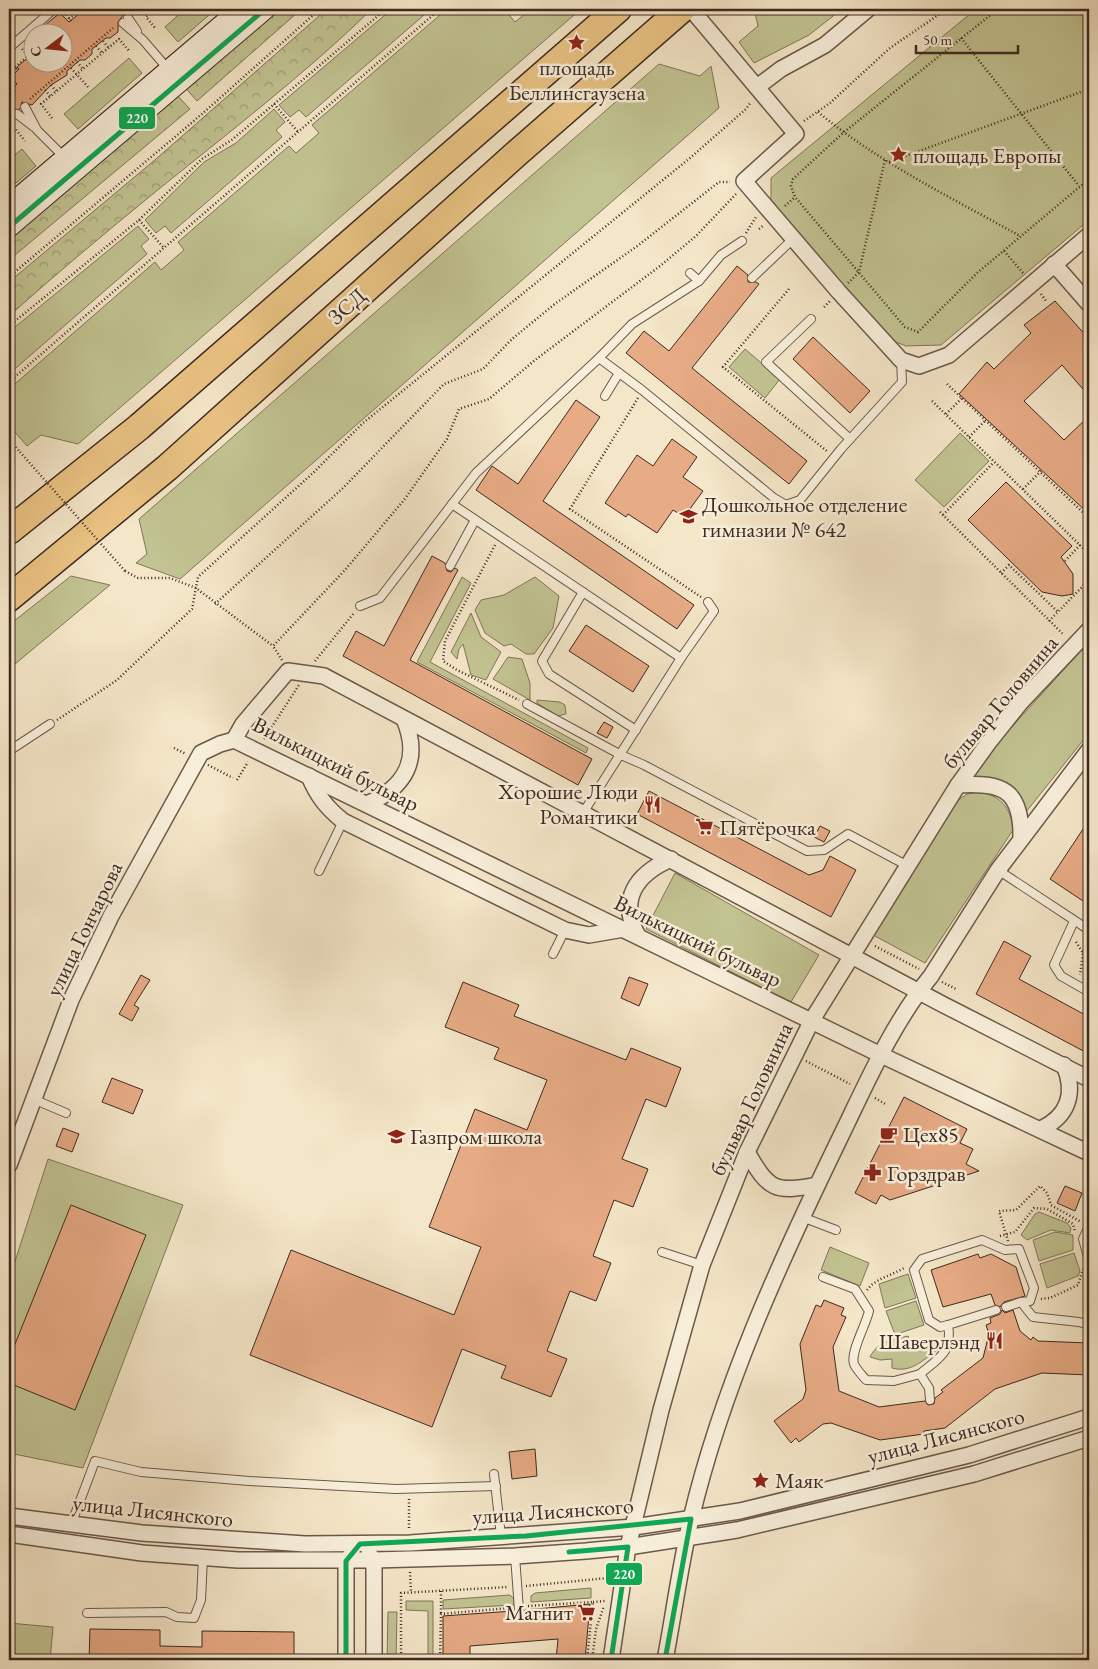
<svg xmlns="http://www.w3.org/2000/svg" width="1098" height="1669" font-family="'EB Garamond',serif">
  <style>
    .green { fill: #c2c392; stroke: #807659 }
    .forest { fill: url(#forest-crowns); stroke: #807659 }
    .building { fill: #e7ab85; stroke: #3e2a20 }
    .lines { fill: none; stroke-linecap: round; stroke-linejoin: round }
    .lane-casing { stroke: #6c594a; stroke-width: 10 }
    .street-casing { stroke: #6c594a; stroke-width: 18 }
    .secondary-casing { stroke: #3e2a20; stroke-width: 22 }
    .highway-casing { stroke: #3e2a20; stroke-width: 29 }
    .path { stroke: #3e2a20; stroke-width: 2.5; stroke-dasharray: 1 2.5; stroke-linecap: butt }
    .lane { stroke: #f8efdb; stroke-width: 8 }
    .street { stroke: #f8efdb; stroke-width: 15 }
    .secondary { stroke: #f8efdb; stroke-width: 20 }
    .highway { stroke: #eac384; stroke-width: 26 }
    .path-bridge { stroke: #3e2a20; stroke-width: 2.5; stroke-dasharray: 1 2.5; stroke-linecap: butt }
    .bus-1-casing { stroke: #f8efdb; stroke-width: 9 }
    .bus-1 { stroke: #10a855; stroke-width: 5 }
    .labels { text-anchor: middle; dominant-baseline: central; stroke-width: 5; stroke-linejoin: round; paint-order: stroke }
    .poi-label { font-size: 22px; fill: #3e2a20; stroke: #f8efdb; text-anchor: start }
    .street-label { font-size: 22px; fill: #3e2a20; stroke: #f8efdb }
    .line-badge { stroke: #f8efdb; stroke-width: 2 }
    .badge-label { font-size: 14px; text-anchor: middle; font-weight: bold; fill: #fff }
  </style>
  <defs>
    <pattern id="forest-crowns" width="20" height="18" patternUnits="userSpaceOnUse" patternTransform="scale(1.25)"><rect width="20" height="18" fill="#c2c392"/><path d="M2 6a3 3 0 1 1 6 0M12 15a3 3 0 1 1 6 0" fill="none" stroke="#9f9f77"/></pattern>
  </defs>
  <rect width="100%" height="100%" fill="#f4e6c8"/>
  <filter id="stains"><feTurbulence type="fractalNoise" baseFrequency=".004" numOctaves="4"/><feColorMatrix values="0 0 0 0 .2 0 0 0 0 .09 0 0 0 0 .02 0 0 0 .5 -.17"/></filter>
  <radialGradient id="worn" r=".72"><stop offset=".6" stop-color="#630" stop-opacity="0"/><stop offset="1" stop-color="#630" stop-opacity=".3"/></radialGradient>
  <!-- green -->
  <g class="green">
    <polygon points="185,9 216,9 178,42 165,27"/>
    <polygon points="392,9 431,9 306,117 299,110 290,117 279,105"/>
    <polygon points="447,9 504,9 515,22 531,9 581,9 78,444 41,435 27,446 9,425 9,389 155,262 161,270 184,250 178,242 289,146 296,153 319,133 312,125"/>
    <polygon points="754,9 842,9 809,35 754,63 739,42 758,26"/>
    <polygon points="976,9 1089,9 1089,220 941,345 906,346 888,339 771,200 771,178"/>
    <polygon points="129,58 142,73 78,129 64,114"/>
    <polygon points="659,64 700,76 711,66 719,108 180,579 136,563 147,554 139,519"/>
    <polygon points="274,109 285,122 276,130 282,137 171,233 165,226 156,233 145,220 204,162 236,143"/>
    <polygon points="22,149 36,166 9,189 9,160"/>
    <polygon points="138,226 149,239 141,246 147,254 9,374 9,332"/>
    <polygon points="745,349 780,379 765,398 729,367"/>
    <polygon points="960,433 989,461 944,507 915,480"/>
    <polygon points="71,576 110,585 9,669 9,625"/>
    <polygon points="462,577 471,583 430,662 588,748 586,753 417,662"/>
    <polygon points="535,577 559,596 553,628 534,654 526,654 511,644 504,646 485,633 475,610 481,600 504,595"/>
    <polygon points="471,613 481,637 501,652 486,680 471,675 463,644 459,649 457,659 451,652"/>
    <polygon points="1089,642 1089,733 1026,812 972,778 1008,731"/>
    <polygon points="508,657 522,659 530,683 530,700 493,679"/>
    <polygon points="537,700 560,702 565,705 566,714 558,716 537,703"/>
    <path d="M 978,792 C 1000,795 1011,807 1013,830 L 925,963 L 873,935 L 957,801 L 967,794 Z"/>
    <polygon points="675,873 819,955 791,1002 646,929"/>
    <polygon points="48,1159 183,1205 83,1468 9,1453 9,1280"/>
    <polygon points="1039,1212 1067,1223 1071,1228 1070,1233 1051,1230 1027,1240 1021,1235 1035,1214"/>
    <polygon points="1055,1232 1073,1235 1073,1250 1039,1261 1033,1240"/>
    <polygon points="830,1247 869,1263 860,1286 821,1270"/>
    <polygon points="1074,1253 1080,1271 1078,1276 1047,1288 1040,1264"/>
    <polygon points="908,1274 916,1298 885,1308 879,1284"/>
    <polygon points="916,1301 924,1325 897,1334 894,1332 886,1311"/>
    <path d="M 908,1336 L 912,1347 L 931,1340 L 937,1350 C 922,1361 911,1373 892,1368 L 892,1359 L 880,1360 L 870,1357 C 878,1341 892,1340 908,1336 Z"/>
    <polygon points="591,1588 591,1598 531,1602 531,1596 535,1593"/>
    <polygon points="510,1595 514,1599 514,1605 443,1609 443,1600"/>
    <polygon points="406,1601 433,1601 433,1660 428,1660 428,1611 406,1610"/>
    <polygon points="388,1612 397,1612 396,1660 387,1660"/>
    <polygon points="9,1623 53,1627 50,1660 9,1660"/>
  </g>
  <!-- forest -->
  <g class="forest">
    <polygon points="268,9 293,9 297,13 197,101 182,84"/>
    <path d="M 327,9 L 372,9 C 304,75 228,133 154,193 C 105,233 56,274 9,316 L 9,282 L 156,159 Z"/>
    <polygon points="173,91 190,109 9,260 9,231"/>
  </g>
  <!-- building -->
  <g class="building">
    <polygon points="85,9 139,9 132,15 124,14 118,22 118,32 110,38 106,38 92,49 92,54 85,60 80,60 67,71 67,75 51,85 32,105 22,102 20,109 12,111 13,118 9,121 9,95 15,92 14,86 17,84 11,77 19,69 17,67 32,54 32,62 62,62 62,32 36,32 60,13 69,22"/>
    <polygon points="737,266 748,275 748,282 756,282 759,284 692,368 807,461 789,484 626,353 644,331 669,351"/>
    <polygon points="1055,301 1089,339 1089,396 1062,365 1024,401 1064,440 1089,416 1089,514 959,394 987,362 994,369 1031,333 1024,325"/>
    <polygon points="813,337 870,391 850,413 793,359"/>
    <polygon points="576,400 600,417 543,501 694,605 677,629 476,490 492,466 518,484"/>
    <polygon points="672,439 697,457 683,477 703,491 684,517 673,510 657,533 628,514 626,517 605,503 637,455 653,466"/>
    <polygon points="1006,482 1072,546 1061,557 1073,574 1073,594 1062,596 1042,592 968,520"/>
    <polygon points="432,556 445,563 447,571 451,572 455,568 458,570 410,660 592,759 578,785 343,656 356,631 384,646"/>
    <polygon points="586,625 649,666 633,692 569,651"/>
    <polygon points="604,722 613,727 607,738 597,733"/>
    <polygon points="649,791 809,875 823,870 830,856 856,870 831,917 637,814"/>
    <polygon points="1089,820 1089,905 1050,879"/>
    <polygon points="820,826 830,831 824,842 814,837"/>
    <polygon points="1004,941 1031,956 1019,979 1089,1017 1089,1054 976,994"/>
    <polygon points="141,975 150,980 134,1005 139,1008 132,1021 119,1014"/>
    <polygon points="629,977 648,984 639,1006 621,998"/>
    <polygon points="463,982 519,1005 514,1016 626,1060 631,1048 681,1068 666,1107 646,1099 622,1159 648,1169 633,1207 614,1200 593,1256 611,1263 596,1301 570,1291 547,1351 567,1359 551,1397 501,1378 506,1366 462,1349 432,1427 250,1355 291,1250 454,1315 481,1247 429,1227 475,1109 527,1130 547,1080 494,1059 499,1048 445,1027"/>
    <polygon points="112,1078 143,1090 133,1114 102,1102"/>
    <polygon points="904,1097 967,1129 960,1143 973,1149 966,1164 979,1171 890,1200 881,1195 876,1204 855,1193"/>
    <polygon points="63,1128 79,1134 72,1152 56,1146"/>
    <polygon points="1065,1186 1082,1193 1075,1211 1057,1203"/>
    <polygon points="71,1205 146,1235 75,1410 9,1383 9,1359"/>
    <polygon points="978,1254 980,1258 991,1254 1016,1267 1025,1296 1004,1302 1000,1307 995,1305 991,1294 943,1307 931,1270"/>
    <polygon points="824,1300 844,1308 841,1315 846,1317 833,1347 839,1391 879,1407 925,1401 928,1405 934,1404 935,1398 943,1392 941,1390 983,1358 989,1334 986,1325 991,1323 990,1318 1000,1314 1002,1310 1005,1313 1013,1310 1020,1331 1031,1340 1033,1337 1038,1341 1089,1343 1089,1375 1042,1373 995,1389 945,1428 924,1431 924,1434 880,1440 831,1423 823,1424 799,1442 796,1438 791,1443 774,1421 803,1399 806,1390 800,1344 816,1305 821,1307"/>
    <polygon points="535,1449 537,1476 512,1479 509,1452"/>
    <polygon points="590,1604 585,1660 556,1660 558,1639 470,1646 470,1660 443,1660 443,1616 513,1611 520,1616 525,1610"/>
    <polygon points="90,1629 160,1630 160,1646 202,1647 202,1631 294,1632 294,1660 89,1660"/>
  </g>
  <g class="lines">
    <defs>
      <g id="lane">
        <polyline points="128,18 137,31"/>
        <polyline points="123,23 143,40 168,69"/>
        <polyline points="9,48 54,9"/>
        <polyline points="9,89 10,89"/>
        <polyline points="25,107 37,130 65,158"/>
        <polyline points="17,114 34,127"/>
        <polyline points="690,273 699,281"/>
        <polyline points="752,278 793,239"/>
        <polyline points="811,319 766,362 850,439"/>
        <polyline points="599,358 642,390 774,498 786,505 800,500 841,449 902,382 901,360"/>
        <polyline points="605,396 619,373"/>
        <polyline points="452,504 681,658"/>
        <polyline points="450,566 475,520"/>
        <polyline points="583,592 542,661 549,674 636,730"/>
        <polyline points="360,606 380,598 476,473 599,358 632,324 699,281 721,255 742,241"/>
        <polyline points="527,704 621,755 644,765 807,851 824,850 848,834 906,865"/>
        <polyline points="9,751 50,724"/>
        <polyline points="583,813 681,658 714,611 708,602"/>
        <polyline points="998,870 1089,930"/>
        <polyline points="319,871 343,821"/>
        <polyline points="1074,921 1054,965 1061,976 1089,992"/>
        <polyline points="553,954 565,930"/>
        <polyline points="33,1099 66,1113"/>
        <polyline points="802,1217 836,1230"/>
        <polyline points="1089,1226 1083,1239 1089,1261"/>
        <polyline points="662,1252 702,1265"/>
        <path d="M 823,1277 L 855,1289 L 869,1311 C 866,1325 850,1352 854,1364 C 856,1369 862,1375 866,1380 L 894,1381 L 920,1374 L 929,1388 L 930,1400"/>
        <polyline points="1006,1307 1021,1302 1033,1317 1079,1322 1089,1325"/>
        <polyline points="948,1325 940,1327 929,1320 914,1270 922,1259 982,1240 1005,1250 1019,1249 1034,1288 1030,1301 1021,1302"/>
        <path d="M 920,1374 C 939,1358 953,1352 948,1325 L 996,1310"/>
        <polyline points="494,1474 501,1536"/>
        <polyline points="71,1525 95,1461 141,1472 249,1481 396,1489 496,1486"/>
        <polyline points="515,1556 519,1610"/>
        <polyline points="87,1613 166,1612 177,1617 194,1618 201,1600 203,1557"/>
      </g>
      <g id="street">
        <polyline points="691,9 796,134 744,181 839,292 901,360 919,366 949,355 1089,235"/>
        <polyline points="757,87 781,69 825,45 868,9"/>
        <polyline points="1054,264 1089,304"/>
        <polyline points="234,740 243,724 288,671 324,676 944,1005 1089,1079"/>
        <polyline points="234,740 881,1055 1089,1153"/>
        <path d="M 309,776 C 317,796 327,808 343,821 L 565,930 L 589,935 L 624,929"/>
        <path d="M 958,785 C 1003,782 1022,790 1021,839"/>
        <path d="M 367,804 C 406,787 421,759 404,719"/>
        <path d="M 638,936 C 618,900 636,874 671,859"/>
        <path d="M 1041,1129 C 1068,1116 1076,1093 1064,1065"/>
        <path d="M 747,1152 C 769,1190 774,1193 817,1185"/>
        <polyline points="9,1165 71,1000 111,916 201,753 220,744 234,740"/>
        <polyline points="9,1516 142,1533 305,1544 410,1543 634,1527 740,1511 969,1455 1089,1417"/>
        <polyline points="9,1534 142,1553 238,1560 374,1560 515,1556 586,1551 628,1547 737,1530 974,1474 1089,1438"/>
        <polyline points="369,1554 374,1560 374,1660"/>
        <polyline points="346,1660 346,1561 352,1554"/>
        <polyline points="611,1660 628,1547 661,1410 702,1265 747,1152 812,1020 958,785 989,742 1021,702 1089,630"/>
        <path d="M 665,1660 C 674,1613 680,1566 691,1519 C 722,1388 779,1264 837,1144 C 865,1087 891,1025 931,976 L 998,870 L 1089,750"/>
      </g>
      <g id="secondary">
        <polyline points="9,206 241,9"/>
        <polyline points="9,227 265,9"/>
      </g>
      <g id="highway">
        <polyline points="9,531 139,427 618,9"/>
        <polyline points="9,598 168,467 516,154 682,9"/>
      </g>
    </defs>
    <!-- lane casing -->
    <use href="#lane" class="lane-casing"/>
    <!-- street casing -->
    <use href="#street" class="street-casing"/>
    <!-- secondary casing -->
    <use href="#secondary" class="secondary-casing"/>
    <!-- highway casing -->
    <use href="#highway" class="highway-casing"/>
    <!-- path -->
    <g class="path">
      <polyline points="84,9 86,11"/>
      <polyline points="155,9 146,17 156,29"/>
      <polyline points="998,9 843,133 793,179 791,186 795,197 905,327 918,332 976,274 1089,179"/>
      <polyline points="64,12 71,21"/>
      <polyline points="69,19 81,9"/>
      <polyline points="961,38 1079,186"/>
      <polyline points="103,41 108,47"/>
      <polyline points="96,46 102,53"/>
      <polyline points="22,49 29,57"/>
      <polyline points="9,60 18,70"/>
      <polyline points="77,62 83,69"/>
      <polyline points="15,67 28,56"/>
      <polyline points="71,68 88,87"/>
      <polyline points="9,77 17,69"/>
      <polyline points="51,85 56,91"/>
      <polyline points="45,90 50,96"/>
      <polyline points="30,99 113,28"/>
      <polyline points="274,104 298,132"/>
      <path d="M 818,112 C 878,162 952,198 1020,236"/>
      <polyline points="52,118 41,104 119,39 130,52"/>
      <polyline points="804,121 830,103 890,48 947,9"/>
      <polyline points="9,130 13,126 25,141"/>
      <polyline points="889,162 1089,89"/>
      <polyline points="785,206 795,197"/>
      <polyline points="139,220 164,248"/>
      <polyline points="759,229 764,225"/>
      <polyline points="746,233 756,217"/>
      <polyline points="1004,251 1023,273"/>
      <polyline points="9,277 202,114 320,9"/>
      <polyline points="848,283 859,272 885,160"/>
      <polyline points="789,289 723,367 828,452"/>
      <polyline points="1041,294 1046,301"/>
      <polyline points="824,307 830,301"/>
      <polyline points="9,326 139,220 202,159 233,139 386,9"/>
      <polyline points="9,382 440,9"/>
      <polyline points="947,384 1089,518"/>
      <polyline points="638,398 570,509 701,597"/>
      <polyline points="932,401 1089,554"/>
      <polyline points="946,414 962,398"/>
      <polyline points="969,437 986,420"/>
      <polyline points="9,439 20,452"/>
      <polyline points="1023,489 1041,471"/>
      <polyline points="940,512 1064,635"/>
      <polyline points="943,515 994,462"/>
      <polyline points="495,545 445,641 443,661 457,670 519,700"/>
      <polyline points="1065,561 1080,545"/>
      <polyline points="125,571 138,578 170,578 196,588 273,646"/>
      <polyline points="1001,573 1009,565 1058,612"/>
      <polyline points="215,604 343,488 444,384 483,369 512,339 556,303 636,247 719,182 730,182"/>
      <polyline points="1049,621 1089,580"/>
      <polyline points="282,660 273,646 345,570 404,500 447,439 459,409 489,399 535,360 660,266 696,236 737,193"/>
      <polyline points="315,661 354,613"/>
      <polyline points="57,720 117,680 192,609 198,577 313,473 363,423 690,158 746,109 751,102"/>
      <polyline points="264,739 299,685"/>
      <polyline points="174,748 186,754"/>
      <polyline points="208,765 233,778"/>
      <polyline points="237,780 248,762"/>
      <polyline points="1076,942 1083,953 1080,975"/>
      <polyline points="875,946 919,969"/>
      <polyline points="1083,953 1089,944"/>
      <polyline points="942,982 956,989"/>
      <polyline points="806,1061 850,1084"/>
      <polyline points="875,1098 887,1105"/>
      <polyline points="1000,1236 1015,1232 1034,1208 1047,1209 1073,1224 1075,1232"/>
      <polyline points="1008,1241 999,1211 1016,1210 1040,1186 1047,1193 1051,1205 1081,1222"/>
      <path d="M 867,1290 C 876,1278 891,1276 904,1268"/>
      <polyline points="1041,1299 1050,1298 1078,1285 1083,1269"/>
      <polyline points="409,1499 409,1529"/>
      <polyline points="410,1572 411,1593"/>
      <polyline points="526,1586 608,1578 608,1580"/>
      <polyline points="441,1591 441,1614"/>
      <polyline points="593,1602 605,1601"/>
      <polyline points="528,1606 593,1602 587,1660"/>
      <polyline points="401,1660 401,1593 508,1587"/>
      <polyline points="440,1660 441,1614 510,1608"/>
      <polyline points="534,1660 535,1660"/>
      <polyline points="592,1660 596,1629 604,1606"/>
    </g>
    <!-- lane -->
    <use href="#lane" class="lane"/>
    <!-- street -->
    <use href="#street" class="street"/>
    <!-- secondary -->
    <use href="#secondary" class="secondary"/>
    <!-- highway -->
    <use href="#highway" class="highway"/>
    <!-- path-bridge -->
    <polyline class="path-bridge" points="20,452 125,571"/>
    <defs>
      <g id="bus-1">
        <polyline points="9,227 265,9"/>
        <polyline points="569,1552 628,1547 611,1660"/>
        <polyline points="346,1660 346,1561 360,1544 526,1536 691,1519 665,1660"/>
      </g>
    </defs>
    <!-- bus-1 casing -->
    <use href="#bus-1" class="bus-1-casing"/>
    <!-- bus-1 -->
    <use href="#bus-1" class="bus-1"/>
  </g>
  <!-- icons -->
  <defs>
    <symbol id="sight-bare" viewBox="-9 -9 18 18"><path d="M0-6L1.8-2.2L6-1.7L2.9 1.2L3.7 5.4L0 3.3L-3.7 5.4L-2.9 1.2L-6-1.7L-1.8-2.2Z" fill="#8f2418" stroke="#f8efdb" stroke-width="2.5" paint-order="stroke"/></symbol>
    <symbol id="school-bare" viewBox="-9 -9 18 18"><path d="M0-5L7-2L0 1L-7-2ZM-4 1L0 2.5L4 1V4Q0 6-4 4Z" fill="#8f2418" stroke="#f8efdb" stroke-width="2.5" paint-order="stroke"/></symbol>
    <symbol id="restaurant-bare" viewBox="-9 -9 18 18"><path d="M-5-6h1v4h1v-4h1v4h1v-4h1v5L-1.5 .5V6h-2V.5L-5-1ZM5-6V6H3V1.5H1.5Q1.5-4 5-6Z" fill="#8f2418" stroke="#f8efdb" stroke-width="2.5" paint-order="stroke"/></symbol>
    <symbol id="supermarket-bare" viewBox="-9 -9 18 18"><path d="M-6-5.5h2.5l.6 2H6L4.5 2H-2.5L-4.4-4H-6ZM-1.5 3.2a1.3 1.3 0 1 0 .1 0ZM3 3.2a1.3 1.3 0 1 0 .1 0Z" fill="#8f2418" stroke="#f8efdb" stroke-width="2.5" paint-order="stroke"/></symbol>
    <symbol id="cafe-bare" viewBox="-9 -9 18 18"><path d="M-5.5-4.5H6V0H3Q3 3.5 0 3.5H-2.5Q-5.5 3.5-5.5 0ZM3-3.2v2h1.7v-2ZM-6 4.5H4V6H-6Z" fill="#8f2418" stroke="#f8efdb" stroke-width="2.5" paint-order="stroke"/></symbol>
    <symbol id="pharmacy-bare" viewBox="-9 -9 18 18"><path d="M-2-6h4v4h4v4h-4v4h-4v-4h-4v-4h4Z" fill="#8f2418" stroke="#f8efdb" stroke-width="2.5" paint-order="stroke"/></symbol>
  </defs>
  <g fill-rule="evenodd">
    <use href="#sight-bare" x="564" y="30" width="25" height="25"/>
    <use href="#sight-bare" x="886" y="142" width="25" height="25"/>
    <use href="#school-bare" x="676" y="504" width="25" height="25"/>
    <use href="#restaurant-bare" x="640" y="792" width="25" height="25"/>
    <use href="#supermarket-bare" x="692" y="814" width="25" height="25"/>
    <use href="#cafe-bare" x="876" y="1122" width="25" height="25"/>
    <use href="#school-bare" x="384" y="1124" width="25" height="25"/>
    <use href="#pharmacy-bare" x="860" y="1160" width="25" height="25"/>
    <use href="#restaurant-bare" x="982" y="1328" width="25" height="25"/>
    <use href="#sight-bare" x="748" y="1468" width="25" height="25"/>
    <use href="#supermarket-bare" x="574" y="1600" width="25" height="25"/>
  </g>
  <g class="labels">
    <!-- poi labels -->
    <g class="poi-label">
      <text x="577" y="67" text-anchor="middle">площадь<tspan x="577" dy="25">Беллинсгаузена</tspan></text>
      <text x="913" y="155">площадь Европы</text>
      <text x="702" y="504">Дошкольное отделение<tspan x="702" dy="25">гимназии № 642</tspan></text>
      <text x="638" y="791" text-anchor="end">Хорошие Люди<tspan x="638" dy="25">Романтики</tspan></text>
      <text x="719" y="827">Пятёрочка</text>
      <text x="903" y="1134">Цех85</text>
      <text x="410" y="1136">Газпром школа</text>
      <text x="887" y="1173">Горздрав</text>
      <text x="980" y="1341" text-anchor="end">Шаверлэнд</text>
      <text x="775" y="1480">Маяк</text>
      <text x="573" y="1612" text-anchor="end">Магнит</text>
    </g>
    <!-- street labels -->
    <g class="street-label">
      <text transform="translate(347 306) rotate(-42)">ЗСД</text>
      <text transform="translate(1000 702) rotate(-50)">бульвар Головнина</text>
      <text transform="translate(336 764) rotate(27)">Вилькицкий бульвар</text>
      <text transform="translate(84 929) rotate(-64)">улица Гончарова</text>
      <text transform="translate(698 941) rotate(26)">Вилькицкий бульвар</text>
      <text transform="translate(751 1099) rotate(-65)">бульвар Головнина</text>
      <text transform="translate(946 1436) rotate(-15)">улица Лисянского</text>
      <text transform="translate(153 1511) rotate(6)">улица Лисянского</text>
      <text transform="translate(553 1511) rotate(-4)">улица Лисянского</text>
    </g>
  </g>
  <g class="line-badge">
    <rect x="118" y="106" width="38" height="24" rx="5" fill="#10a855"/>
    <rect x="605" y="1562" width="38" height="24" rx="5" fill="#10a855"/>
  </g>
  <g class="badge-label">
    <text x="137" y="123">220</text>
    <text x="624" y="1579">220</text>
  </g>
  <!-- margin -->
  <rect width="1098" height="1669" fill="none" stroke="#f4e6c8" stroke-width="30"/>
  <rect x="10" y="10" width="1078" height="1649" fill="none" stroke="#3e2a20" stroke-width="2.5"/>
  <rect x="15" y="15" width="1068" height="1639" fill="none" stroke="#3e2a20"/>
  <!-- north arrow -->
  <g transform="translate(48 48) rotate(254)"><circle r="24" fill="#f8efdb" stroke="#aea090"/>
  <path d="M0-4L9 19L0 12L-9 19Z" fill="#8f2418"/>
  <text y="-8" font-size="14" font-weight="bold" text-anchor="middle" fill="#3e2a20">С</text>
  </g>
  <!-- scale -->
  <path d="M916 45v8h102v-8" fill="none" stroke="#3e2a20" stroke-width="2.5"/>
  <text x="923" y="45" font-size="15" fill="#3e2a20" stroke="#f8efdb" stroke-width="4" paint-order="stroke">50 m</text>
  <rect width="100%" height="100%" filter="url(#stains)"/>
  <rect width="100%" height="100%" fill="url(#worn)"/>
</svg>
